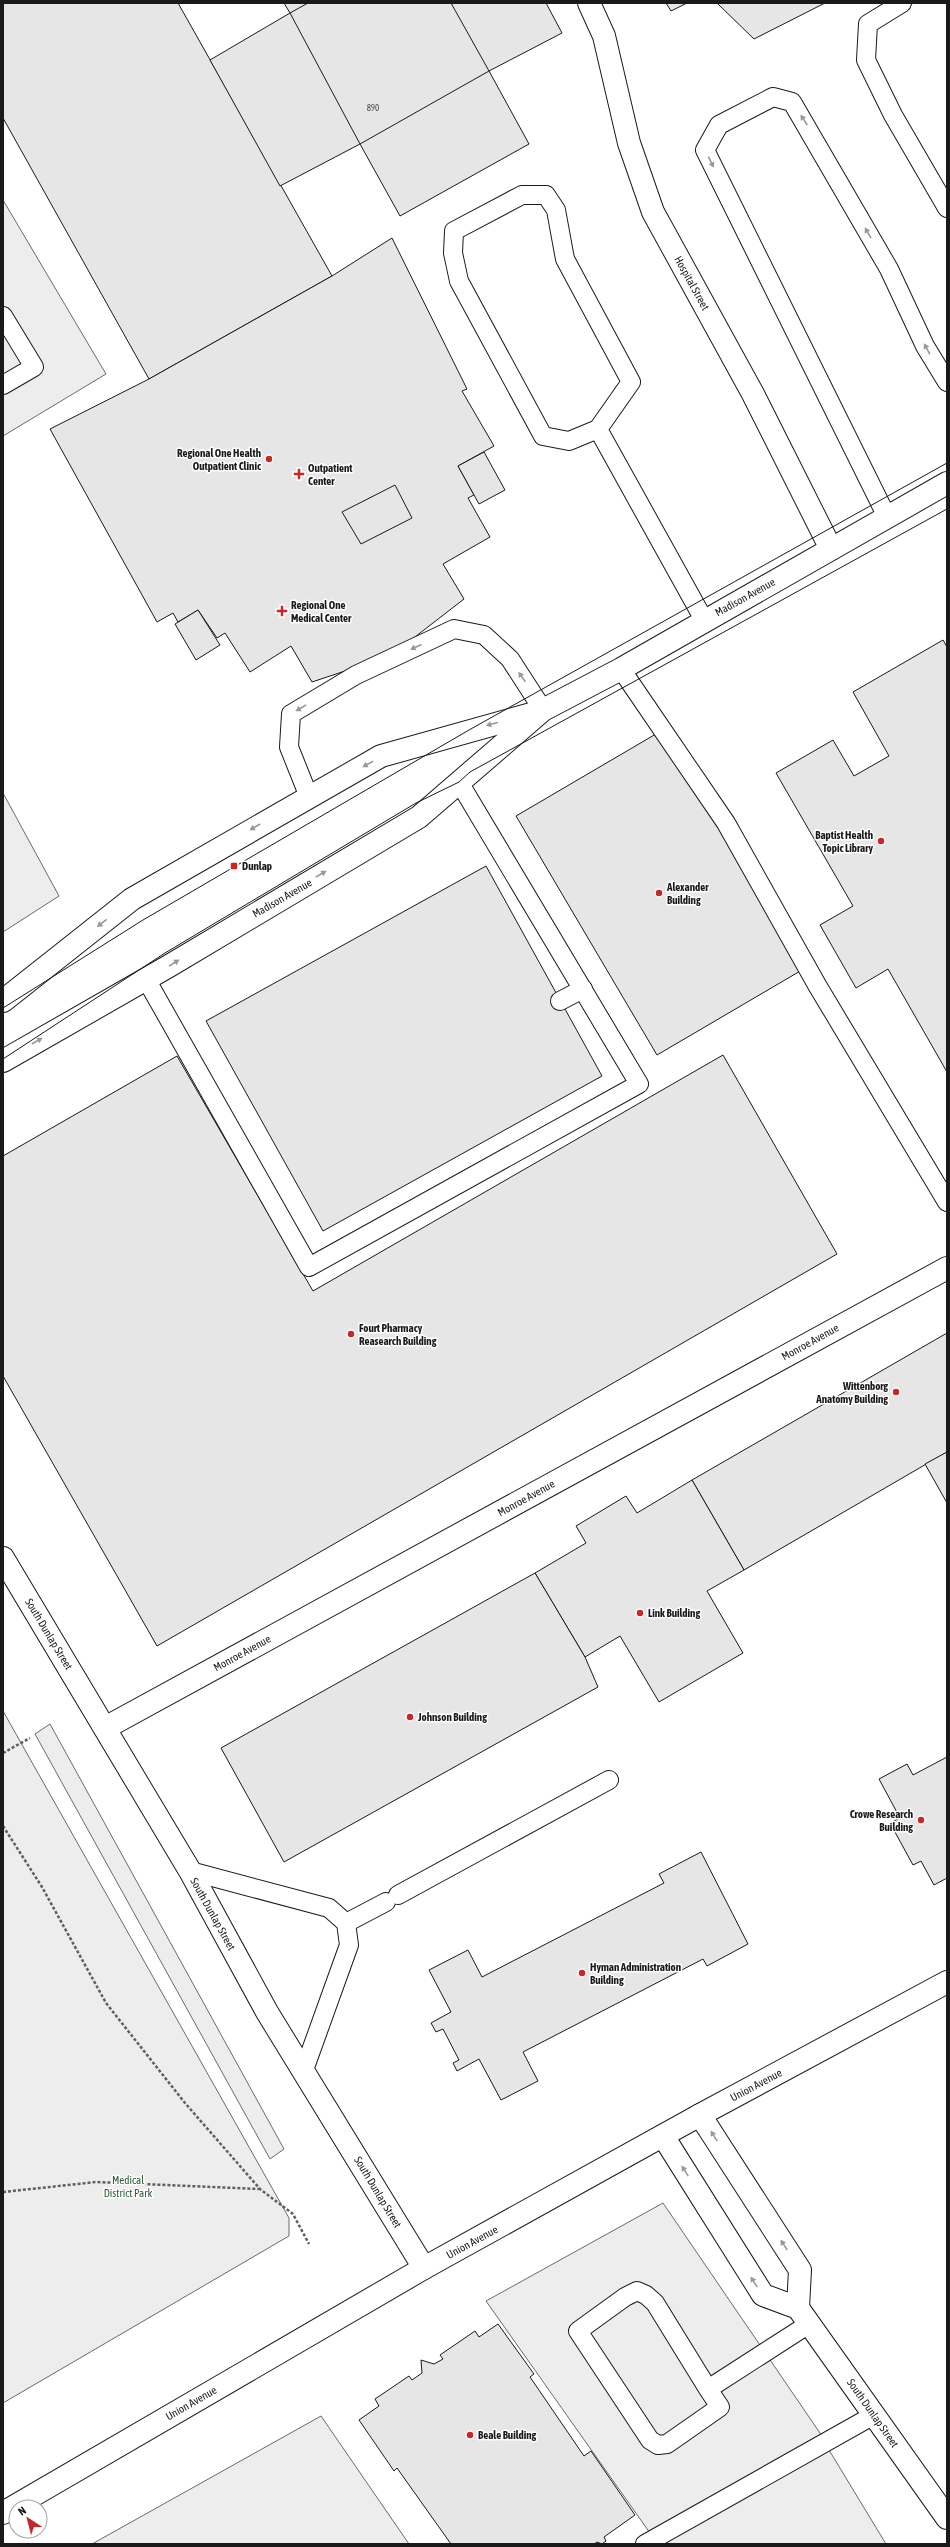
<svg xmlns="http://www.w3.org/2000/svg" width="950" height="2547" font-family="'Asap Condensed',sans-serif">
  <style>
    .built { fill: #ededed; stroke: #6a6a6a }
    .building { fill: #e6e6e6; stroke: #1a1a1a }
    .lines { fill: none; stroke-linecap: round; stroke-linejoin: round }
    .lane-casing { stroke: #1a1a1a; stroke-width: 20 }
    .street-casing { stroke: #1a1a1a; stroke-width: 24 }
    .secondary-casing { stroke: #1a1a1a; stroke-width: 24 }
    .primary-casing { stroke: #1a1a1a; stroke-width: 24 }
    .path { stroke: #5f5f5f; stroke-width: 2.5; stroke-dasharray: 3 2; stroke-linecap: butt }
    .lane { stroke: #fff; stroke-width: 18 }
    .street { stroke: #fff; stroke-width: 22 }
    .secondary { stroke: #fff; stroke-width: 22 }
    .primary { stroke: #fff; stroke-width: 22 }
    .tram { stroke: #1a1a1a; stroke-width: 1 }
    .oneway { fill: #989898 }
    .poi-dot { fill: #c62828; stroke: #fff; stroke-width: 1.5 }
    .labels { text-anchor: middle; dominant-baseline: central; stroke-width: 3; stroke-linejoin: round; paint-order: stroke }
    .number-label { font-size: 9px; fill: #4d4d4d }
    .street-label { font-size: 11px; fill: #1a1a1a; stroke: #fff }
    .poi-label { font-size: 11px; font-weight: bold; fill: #1a1a1a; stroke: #fff; text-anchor: start }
    .park-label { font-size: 11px; fill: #2b5a34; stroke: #fff }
  </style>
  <rect width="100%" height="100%" fill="#fff"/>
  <!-- built -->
  <g class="built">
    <polygon points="3,200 106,374 3,436"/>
    <polygon points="3,793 59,896 3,932"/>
    <polygon points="3,1711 289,2218 289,2236 3,2403"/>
    <polygon points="50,1724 284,2149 270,2159 35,1734"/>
    <polygon points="663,2203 822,2436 650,2533 486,2301"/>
    <polygon points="321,2416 409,2544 92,2544"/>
    <polygon points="829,2450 886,2544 663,2544"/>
  </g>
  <!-- building -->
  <g class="building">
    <polygon points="3,3 178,3 332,276 149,379 3,118"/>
    <polygon points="284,3 546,3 562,33 489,71 529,144 400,216 360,144 280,186 210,60 290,13"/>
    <polygon points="308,3 451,3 489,71 360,144 290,13"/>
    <polygon points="666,3 687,3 671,11"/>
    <polygon points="717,3 825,3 754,39"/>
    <polygon points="392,238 467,389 462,391 494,446 458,466 474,495 468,498 490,537 443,564 464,599 411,640 369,663 312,682 291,646 250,672 225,633 217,638 198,610 178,622 173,613 157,622 50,429 149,379 332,276"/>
    <polygon points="484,452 505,490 479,504 458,466"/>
    <polygon points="395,485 412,518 361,544 342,512"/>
    <polygon points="198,610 220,645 196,660 175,624"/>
    <polygon points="943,640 947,647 947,1072 888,969 856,988 820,925 853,906 776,773 833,740 854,776 889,756 853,692"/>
    <polygon points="661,731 802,970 657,1055 516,816"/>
    <polygon points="486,866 602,1076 323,1231 206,1021"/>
    <polygon points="723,1055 837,1254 157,1646 3,1376 3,1156 177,1056 313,1291"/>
    <polygon points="947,1333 947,1452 744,1570 692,1480"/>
    <polygon points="947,1452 947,1503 925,1464"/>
    <polygon points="692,1480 744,1570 707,1591 743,1653 659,1702 620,1636 585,1657 535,1573 586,1543 576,1526 626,1496 637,1513"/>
    <polygon points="535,1573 585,1657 598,1687 284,1862 221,1748"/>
    <polygon points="947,1757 947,1878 934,1885 921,1861 913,1865 890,1823 900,1818 879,1779 907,1764 913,1775"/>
    <polygon points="701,1852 748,1944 707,1966 703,1959 523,2052 538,2081 501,2100 479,2059 457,2071 453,2063 459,2060 443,2029 436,2032 431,2023 451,2012 429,1970 468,1950 482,1977 664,1883 659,1874"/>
    <polygon points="498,2324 534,2374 530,2377 584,2456 591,2451 635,2515 604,2537 606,2541 602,2544 597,2542 594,2544 451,2544 397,2468 394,2471 359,2420 379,2406 375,2399 409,2376 412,2380 422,2373 421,2360 434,2364 443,2359 440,2355 475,2331 479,2337"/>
  </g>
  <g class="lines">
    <defs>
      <g id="lane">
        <polyline points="902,3 868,24 866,60 893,115 947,208"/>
        <polyline points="3,316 34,367 3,385"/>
        <polyline points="598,429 569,441 543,436 459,281 453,253 454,231 522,195 546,195 556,210 565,259 631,382 598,429 704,620"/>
        <polyline points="887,517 705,150 719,125 773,97 792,102 889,269 925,346 947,382"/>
        <polyline points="621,669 726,823 817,985 947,1202"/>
        <polyline points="309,797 289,747 291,714 356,675 454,629 484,635 510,659 543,710"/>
        <polyline points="146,979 309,1267 639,1084 459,782"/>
        <polyline points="560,1001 583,989"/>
        <polyline points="190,1871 329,1908 346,1923 349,1945 304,2070"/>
        <polyline points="398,1895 609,1780"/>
        <polyline points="346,1923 386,1902"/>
        <polyline points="708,2389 720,2407 667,2444 658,2445 650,2440 578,2331 625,2297 637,2291 646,2295 655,2303 708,2389 809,2324"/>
        <polyline points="645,2544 874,2415"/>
      </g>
      <g id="street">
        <polyline points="589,3 604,36 629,143 653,212 753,394 831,549"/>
        <polyline points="105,1728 947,1268"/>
        <polyline points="700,2115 800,2270 798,2308"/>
        <polyline points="663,2136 763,2295 798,2308 947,2518"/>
      </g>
      <g id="secondary">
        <polyline points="3,1001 132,899 381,756 538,712"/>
        <polyline points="3,1061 169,966 419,817 543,710 621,669 947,483"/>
        <polyline points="3,1558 190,1871 267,2012 424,2268"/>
      </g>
      <polyline id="primary" points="3,2513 424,2268 700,2115 947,1982"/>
    </defs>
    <!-- lane casing -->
    <use href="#lane" class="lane-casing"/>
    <!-- street casing -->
    <use href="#street" class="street-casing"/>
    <!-- secondary casing -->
    <use href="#secondary" class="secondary-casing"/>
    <!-- primary casing -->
    <use href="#primary" class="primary-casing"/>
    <!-- path -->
    <g class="path">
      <polyline points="3,1753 30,1738"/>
      <polyline points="3,1826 42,1887 106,2003 185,2103 260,2189 293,2214 309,2244"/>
      <polyline points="3,2192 96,2182 259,2189"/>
    </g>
    <!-- lane -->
    <use href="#lane" class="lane"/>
    <!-- street -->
    <use href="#street" class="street"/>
    <!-- secondary -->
    <use href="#secondary" class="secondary"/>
    <!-- primary -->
    <use href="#primary" class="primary"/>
    <!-- tram -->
    <g class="tram">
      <polyline points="3,1008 143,920 469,730 947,463"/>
      <polyline points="3,1059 165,953 416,803 459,782 470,772 947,509"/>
    </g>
  </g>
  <!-- one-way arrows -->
  <defs><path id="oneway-solid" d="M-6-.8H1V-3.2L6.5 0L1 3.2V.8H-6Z"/></defs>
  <g class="oneway">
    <use href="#oneway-solid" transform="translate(804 120) rotate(-123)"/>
    <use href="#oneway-solid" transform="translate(711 162) rotate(64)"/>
    <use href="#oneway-solid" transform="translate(868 233) rotate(-120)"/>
    <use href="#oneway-solid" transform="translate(927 349) rotate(-119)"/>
    <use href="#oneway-solid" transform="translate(416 647) rotate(155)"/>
    <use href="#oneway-solid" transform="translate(522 677) rotate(-125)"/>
    <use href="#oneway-solid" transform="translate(301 708) rotate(149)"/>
    <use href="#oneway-solid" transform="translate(492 724) rotate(165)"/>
    <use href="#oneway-solid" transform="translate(368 764) rotate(151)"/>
    <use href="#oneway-solid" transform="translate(255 827) rotate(150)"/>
    <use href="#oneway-solid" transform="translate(321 874) rotate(-30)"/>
    <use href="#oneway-solid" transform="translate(102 923) rotate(142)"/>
    <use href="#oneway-solid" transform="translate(174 963) rotate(-32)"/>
    <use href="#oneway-solid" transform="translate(37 1041) rotate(-30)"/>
    <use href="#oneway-solid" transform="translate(714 2136) rotate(-122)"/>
    <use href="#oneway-solid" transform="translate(685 2171) rotate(-122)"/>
    <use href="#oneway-solid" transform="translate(784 2245) rotate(-123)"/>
    <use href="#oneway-solid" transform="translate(754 2282) rotate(-122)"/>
  </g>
  <!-- markers -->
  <g class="poi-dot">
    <circle cx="269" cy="459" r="4"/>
    <path d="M297 468h4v4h4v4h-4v4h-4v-4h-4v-4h4z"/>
    <path d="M280 605h4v4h4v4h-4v4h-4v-4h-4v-4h4z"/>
    <circle cx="881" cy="841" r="4"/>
    <rect x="230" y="862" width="8" height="8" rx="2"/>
    <circle cx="659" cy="893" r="4"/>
    <circle cx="351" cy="1334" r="4"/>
    <circle cx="896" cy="1392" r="4"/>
    <circle cx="640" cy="1613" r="4"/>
    <circle cx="410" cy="1717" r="4"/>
    <circle cx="921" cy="1820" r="4"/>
    <circle cx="582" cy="1973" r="4"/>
    <circle cx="470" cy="2435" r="4"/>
  </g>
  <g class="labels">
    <!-- number labels -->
    <g class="number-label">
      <text x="373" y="108">890</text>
    </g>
    <!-- street labels -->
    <g class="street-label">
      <text transform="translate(692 283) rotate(61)">Hospital Street</text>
      <text transform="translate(745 597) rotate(-29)">Madison Avenue</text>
      <text transform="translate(282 898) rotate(-30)">Madison Avenue</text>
      <text transform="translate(810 1342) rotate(-29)">Monroe Avenue</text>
      <text transform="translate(526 1498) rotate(-29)">Monroe Avenue</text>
      <text transform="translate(49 1634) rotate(59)">South Dunlap Street</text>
      <text transform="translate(242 1653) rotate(-29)">Monroe Avenue</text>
      <text transform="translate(213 1914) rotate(61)">South Dunlap Street</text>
      <text transform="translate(756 2085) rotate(-28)">Union Avenue</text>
      <text transform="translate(378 2192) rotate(59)">South Dunlap Street</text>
      <text transform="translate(472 2242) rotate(-29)">Union Avenue</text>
      <text transform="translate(191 2403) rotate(-30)">Union Avenue</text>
      <text transform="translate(873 2413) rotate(55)">South Dunlap Street</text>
    </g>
    <!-- poi labels -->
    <g class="poi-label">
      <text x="261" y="453" text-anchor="end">Regional One Health<tspan x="261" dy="13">Outpatient Clinic</tspan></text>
      <text x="308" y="468">Outpatient<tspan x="308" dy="13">Center</tspan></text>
      <text x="291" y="605">Regional One<tspan x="291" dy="13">Medical Center</tspan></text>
      <text x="873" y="835" text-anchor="end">Baptist Health<tspan x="873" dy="13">Topic Library</tspan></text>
      <text x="242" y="866">Dunlap</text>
      <text x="667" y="887">Alexander<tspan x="667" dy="13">Building</tspan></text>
      <text x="359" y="1328">Fourt Pharmacy<tspan x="359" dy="13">Reasearch Building</tspan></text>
      <text x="888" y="1386" text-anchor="end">Wittenborg<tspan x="888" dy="13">Anatomy Building</tspan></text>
      <text x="648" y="1613">Link Building</text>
      <text x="418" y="1717">Johnson Building</text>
      <text x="913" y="1814" text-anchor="end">Crowe Research<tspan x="913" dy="13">Building</tspan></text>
      <text x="590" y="1967">Hyman Administration<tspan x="590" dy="13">Building</tspan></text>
      <text x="478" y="2435">Beale Building</text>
    </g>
    <!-- park labels -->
    <g class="park-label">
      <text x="128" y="2180">Medical<tspan x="128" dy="13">District Park</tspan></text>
    </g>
  </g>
  <!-- border -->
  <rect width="950" height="2547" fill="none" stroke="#1a1a1a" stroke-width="8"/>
  <!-- north arrow -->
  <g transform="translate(28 2519) rotate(324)"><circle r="19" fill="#ffffff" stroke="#a3a3a3"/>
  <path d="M0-3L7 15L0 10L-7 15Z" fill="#c62828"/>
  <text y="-6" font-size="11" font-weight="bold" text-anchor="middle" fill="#1a1a1a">N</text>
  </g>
</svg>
